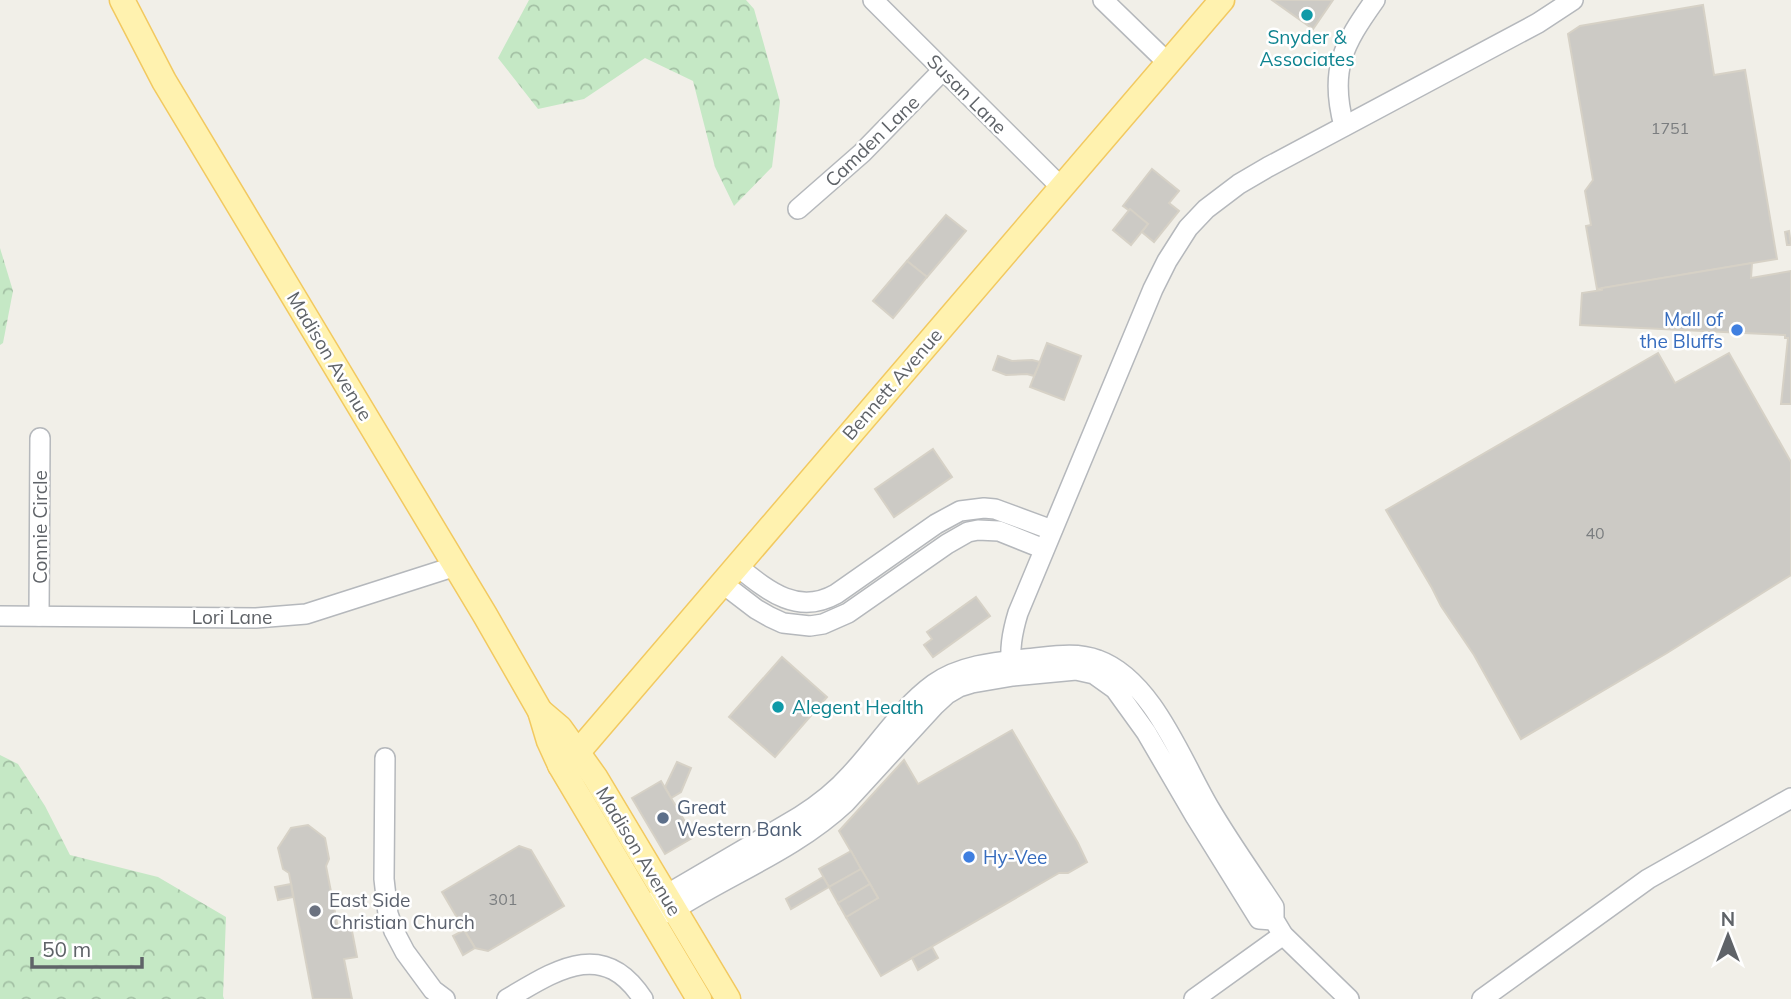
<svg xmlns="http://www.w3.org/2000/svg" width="1791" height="999" font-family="Mulish,sans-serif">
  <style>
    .forest { fill: url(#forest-crowns) }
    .building { fill: #cccac5; stroke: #d6d1c6; stroke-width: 2 }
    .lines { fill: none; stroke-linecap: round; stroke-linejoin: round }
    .minor-casing { stroke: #b5b8bc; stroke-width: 22 }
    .major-casing { stroke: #f2c960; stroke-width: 27 }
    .minor { stroke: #fff; stroke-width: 19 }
    .major { stroke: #fff2af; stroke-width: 24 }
    .culture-dot { fill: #0f9aa8; stroke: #fff; stroke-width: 2.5 }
    .shop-dot { fill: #3f7fe0; stroke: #fff; stroke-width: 2.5 }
    .service-dot { fill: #5c6f8a; stroke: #fff; stroke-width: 2.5 }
    .worship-dot { fill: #6b7280; stroke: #fff; stroke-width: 2.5 }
    .labels { text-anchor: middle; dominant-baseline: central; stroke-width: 5; stroke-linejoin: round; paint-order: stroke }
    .number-label { font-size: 16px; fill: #7a7d7f }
    .culture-label { font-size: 19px; fill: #0d838f; stroke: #fff }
    .street-label { font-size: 19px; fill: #5f6368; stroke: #fff }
    .shop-label { font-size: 19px; fill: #366cbe; stroke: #fff; text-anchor: end }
    .service-label { font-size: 19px; fill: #4e5e75; stroke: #fff; text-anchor: start }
    .worship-label { font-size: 19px; fill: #5b616d; stroke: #fff; text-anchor: start }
  </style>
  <defs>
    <pattern id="forest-crowns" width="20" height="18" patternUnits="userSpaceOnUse" patternTransform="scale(1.75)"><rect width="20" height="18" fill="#c5e8c5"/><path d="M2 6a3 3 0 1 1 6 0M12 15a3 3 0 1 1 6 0" fill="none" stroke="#a3c0a4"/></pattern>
  </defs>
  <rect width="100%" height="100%" fill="#f1efe8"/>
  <!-- forest -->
  <g class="forest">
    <polygon points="529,0 746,0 754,9 780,102 772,167 734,206 715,167 693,81 645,58 584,99 538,109 498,58"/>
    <polygon points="0,248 13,291 3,343 0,345"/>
    <polygon points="0,755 18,764 45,806 70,855 158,877 226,917 223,996 224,999 0,999"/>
  </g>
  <!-- building -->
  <g class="building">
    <polygon points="1272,0 1333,0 1313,29"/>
    <polygon points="1703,5 1714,75 1745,70 1777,259 1597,289 1586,226 1591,225 1585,191 1593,180 1568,34 1580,26"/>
    <polygon points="1152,169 1179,191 1169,203 1179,211 1154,242 1142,232 1148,224 1123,206"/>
    <polygon points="1130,209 1148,224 1131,245 1113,230"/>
    <polygon points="946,215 966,231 927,277 907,261"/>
    <polygon points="1789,231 1791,245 1787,245 1785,232"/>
    <polygon points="907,261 927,277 893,318 873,301"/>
    <polygon points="1752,263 1751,278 1791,271 1791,404 1781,404 1788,338 1785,338 1785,335 1580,325 1582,293 1602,290 1602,288"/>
    <polygon points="1047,343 1081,356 1064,400 1030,387"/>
    <polygon points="1658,353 1675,383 1729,353 1791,462 1791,575 1667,653 1521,739 1474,655 1441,606 1432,588 1386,510"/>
    <polygon points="998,356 1012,361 1032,360 1040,362 1034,376 1027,374 1006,375 993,370"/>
    <polygon points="933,449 952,477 894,517 875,489"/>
    <polygon points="976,597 990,616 933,657 924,645 932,639 927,632"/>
    <polygon points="782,657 827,697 775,757 729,717"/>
    <polygon points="1012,730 1078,843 1087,862 1068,873 1059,873 881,976 846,917 878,898 839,831 904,760 918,784"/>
    <polygon points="677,762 691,768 681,792 671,798 665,787"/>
    <polygon points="661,781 694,837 665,854 632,798"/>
    <polygon points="308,825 325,838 329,859 326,866 338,928 351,926 357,957 344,959 352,999 313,999 289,873 283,869 278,848 291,828"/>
    <polygon points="519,846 531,850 564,906 488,951 475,948 442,892"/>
    <polygon points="851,851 861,869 829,887 819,869"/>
    <polygon points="861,869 870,884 838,903 829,887"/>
    <polygon points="823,877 829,887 791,909 786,899"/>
    <polygon points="291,884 293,897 278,900 275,887"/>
    <polygon points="870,884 878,898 846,917 838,903"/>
    <polygon points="464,930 475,948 463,955 453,936"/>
    <polygon points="932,947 938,958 918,970 912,958"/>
  </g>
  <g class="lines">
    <defs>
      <g id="minor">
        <polyline points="873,0 1061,187"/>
        <polyline points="1103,0 1168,63"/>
        <path d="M 1344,126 C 1329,70 1343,45 1375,0"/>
        <polyline points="798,209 862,153 943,70"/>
        <path d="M 737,566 C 767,590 797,616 836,594 L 936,524 L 960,511 L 984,508 L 995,509 L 1052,530"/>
        <polyline points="722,583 756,609 770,617 783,623 810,626 823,624 848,613 947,544 968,532 978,530 999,531 1044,549"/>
        <polyline points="0,616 256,618 306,614 456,566"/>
        <polyline points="39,616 40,438"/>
        <path d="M 1012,671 C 1009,650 1012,633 1018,613 L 1153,289 L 1167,261 L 1188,228 L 1206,209 L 1239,184 L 1268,167 L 1538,23 L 1573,0"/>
        <polyline points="385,758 384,879 388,914 394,931 405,952 433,990 445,999"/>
        <path d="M 1274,920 L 1259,919 L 1195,816 L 1146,732 L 1115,689 L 1094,674 L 1076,670 L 1013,676 L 972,683 L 959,687 L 947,694 L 934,706 L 845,803 C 796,849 730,874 674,910 L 662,914 L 649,915 L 654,902 L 799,817 C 818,805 836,791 851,774 C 879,744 901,708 934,684 C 959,666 994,662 1025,659 C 1049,657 1075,651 1098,660 C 1153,680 1182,762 1210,809 C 1230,843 1253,875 1274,907 L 1274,920 L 1283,935 L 1349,999"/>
        <path d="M 507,999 C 555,971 603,937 643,999"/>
        <polyline points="1194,999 1283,935"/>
        <polyline points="1482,999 1648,879 1791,798"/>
      </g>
      <g id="major">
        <polyline points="122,0 164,81 485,615 540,711 549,741 560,765 699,999"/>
        <polyline points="540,711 560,728 595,777 728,999"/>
        <polyline points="560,765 578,752 1222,0"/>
      </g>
    </defs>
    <!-- minor casing -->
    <use href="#minor" class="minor-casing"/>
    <!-- major casing -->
    <use href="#major" class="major-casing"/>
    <!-- minor -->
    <use href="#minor" class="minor"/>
    <!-- major -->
    <use href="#major" class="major"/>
  </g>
  <!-- markers -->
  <g class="culture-dot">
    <circle cx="1307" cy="15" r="7"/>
    <circle cx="778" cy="707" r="7"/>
  </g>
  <g class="shop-dot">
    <circle cx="1737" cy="330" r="7"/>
    <circle cx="969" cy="857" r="7"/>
  </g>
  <circle class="service-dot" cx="663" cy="818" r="7"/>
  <circle class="worship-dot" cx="315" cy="911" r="7"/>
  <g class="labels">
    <!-- number labels -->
    <g class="number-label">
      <text x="1670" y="128">1751</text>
      <text x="1595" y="533">40</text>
      <text x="503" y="899">301</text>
    </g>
    <!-- culture labels -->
    <g class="culture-label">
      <text x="1307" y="37">Snyder &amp;<tspan x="1307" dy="22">Associates</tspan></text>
      <text x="792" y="707" text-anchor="start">Alegent Health</text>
    </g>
    <!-- street labels -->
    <g class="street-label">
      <text transform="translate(967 94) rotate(45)">Susan Lane</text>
      <text transform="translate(872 141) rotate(-44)">Camden Lane</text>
      <text transform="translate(330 356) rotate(59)">Madison Avenue</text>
      <text transform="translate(892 384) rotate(-49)">Bennett Avenue</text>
      <text transform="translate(40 527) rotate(-90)">Connie Circle</text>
      <text x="232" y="617">Lori Lane</text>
      <text transform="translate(639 851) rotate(59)">Madison Avenue</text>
    </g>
    <!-- shop labels -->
    <g class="shop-label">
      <text x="1723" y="319">Mall of<tspan x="1723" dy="22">the Bluffs</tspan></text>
      <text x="983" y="857" text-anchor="start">Hy-Vee</text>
    </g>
    <!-- service labels -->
    <g class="service-label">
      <text x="677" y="807">Great<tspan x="677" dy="22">Western Bank</tspan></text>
    </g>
    <!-- worship labels -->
    <g class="worship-label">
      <text x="329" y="900">East Side<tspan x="329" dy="22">Christian Church</tspan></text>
    </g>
  </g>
  <!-- north arrow -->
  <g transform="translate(1728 936)" stroke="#ffffff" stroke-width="5" paint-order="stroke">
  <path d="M0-5L12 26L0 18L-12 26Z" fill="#5f6368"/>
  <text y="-10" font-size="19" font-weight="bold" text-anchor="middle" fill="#5f6368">N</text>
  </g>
  <!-- scale -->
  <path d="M32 957v10h110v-10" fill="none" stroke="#5f6368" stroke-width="3.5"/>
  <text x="42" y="957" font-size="21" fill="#5f6368" stroke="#ffffff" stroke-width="5" paint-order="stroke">50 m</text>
</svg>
